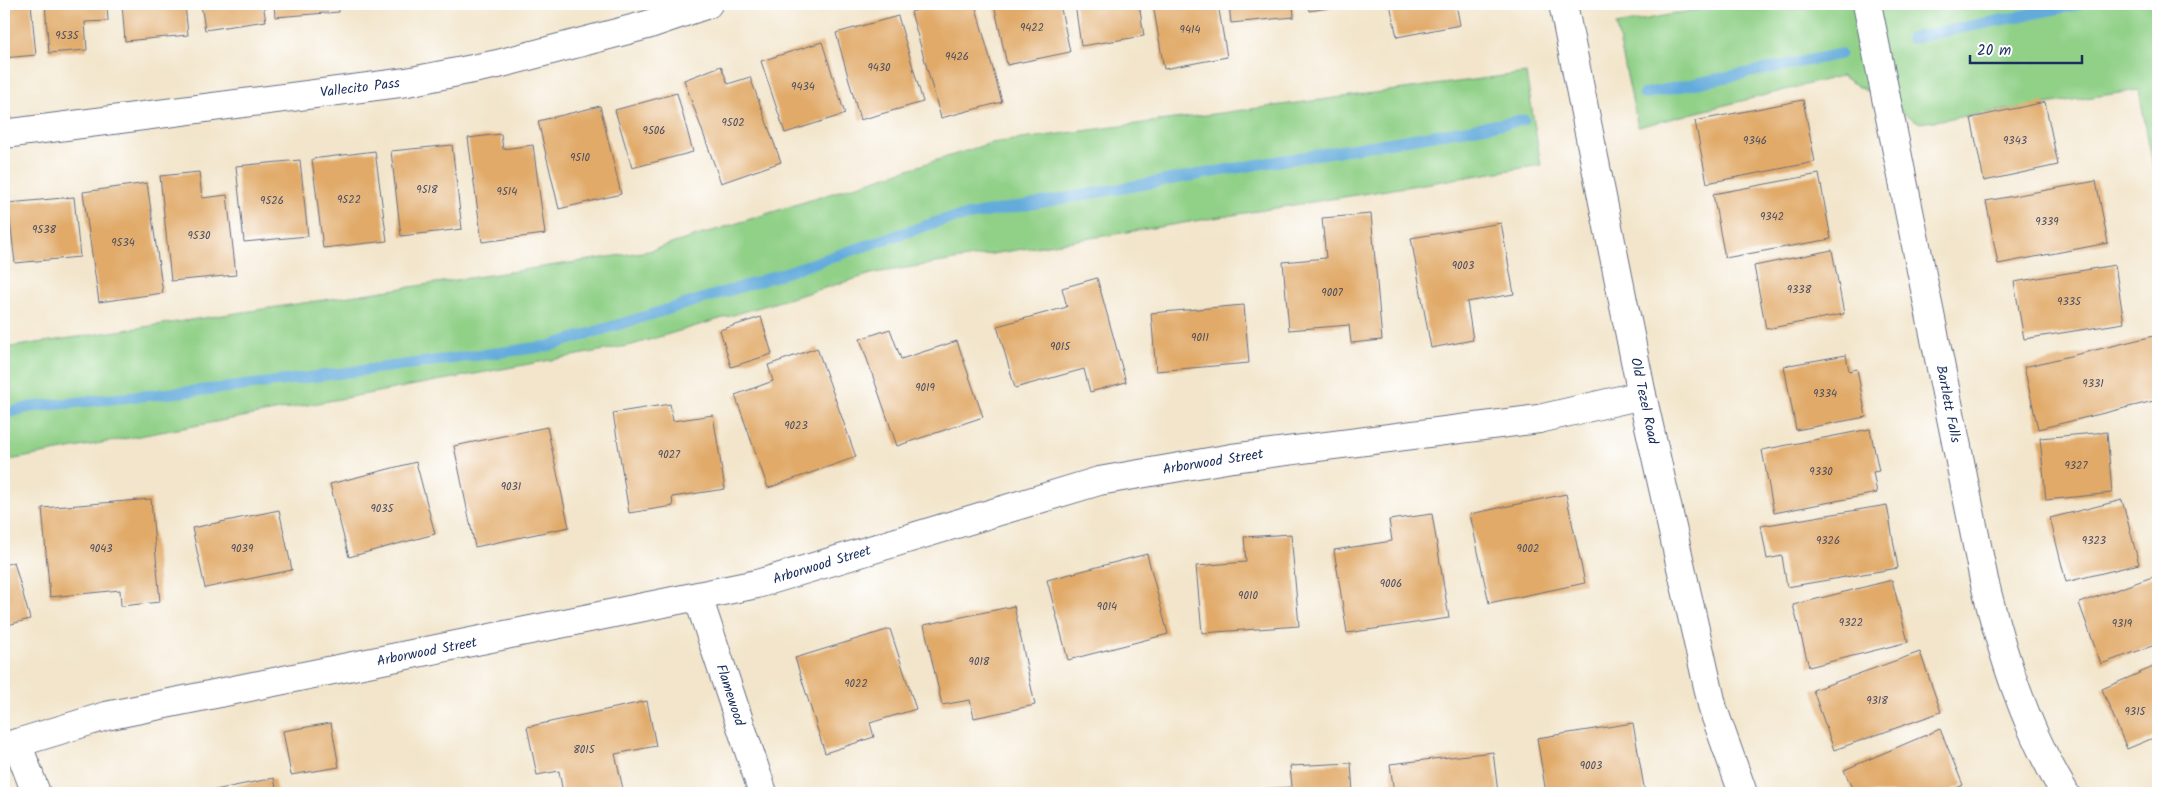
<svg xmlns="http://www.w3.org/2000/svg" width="2162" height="797" font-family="Kalam,sans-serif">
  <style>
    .green { fill: #90d087; stroke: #568072 }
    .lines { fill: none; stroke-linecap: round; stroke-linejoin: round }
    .stream { stroke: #64abdb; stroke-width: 11 }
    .building { fill: #e1aa69 }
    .minor-casing { stroke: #666f84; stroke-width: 30 }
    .minor { stroke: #fff; stroke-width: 28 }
    .labels { text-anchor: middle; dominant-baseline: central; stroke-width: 4; stroke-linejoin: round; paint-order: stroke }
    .number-label { font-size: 11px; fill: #4c4e61 }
    .street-label { font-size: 14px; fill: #1b2f5e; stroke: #fff }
  </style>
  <rect width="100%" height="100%" fill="#fff"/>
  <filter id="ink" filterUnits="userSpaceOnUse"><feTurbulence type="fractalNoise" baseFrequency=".02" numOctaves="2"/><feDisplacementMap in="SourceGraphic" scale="10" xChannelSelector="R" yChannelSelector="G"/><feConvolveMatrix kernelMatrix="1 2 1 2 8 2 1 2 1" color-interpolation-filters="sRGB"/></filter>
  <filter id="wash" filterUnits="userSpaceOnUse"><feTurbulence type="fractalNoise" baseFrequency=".0096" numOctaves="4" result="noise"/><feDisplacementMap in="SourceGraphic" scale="20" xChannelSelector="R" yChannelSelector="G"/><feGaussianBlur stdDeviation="1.12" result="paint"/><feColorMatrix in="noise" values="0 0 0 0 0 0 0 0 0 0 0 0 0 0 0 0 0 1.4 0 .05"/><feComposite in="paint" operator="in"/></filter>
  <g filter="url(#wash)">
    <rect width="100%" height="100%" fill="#f2e5cb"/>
    <!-- green -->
    <g class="green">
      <polygon points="1726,4 2158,4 2158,194 2139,90 1920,123 1841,76 1638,127 1616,25"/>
      <polygon points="1526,73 1541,165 875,273 632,345 4,461 4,348 649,251 991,143"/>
    </g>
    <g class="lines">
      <!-- stream -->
      <g class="stream">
        <polyline points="1911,38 2081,4"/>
        <polyline points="1644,94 1840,54"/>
        <polyline points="4,414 30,407 234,387 549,346 760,281 943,220 1207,173 1524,120"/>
      </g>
    </g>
    <g id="blocks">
      <!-- building -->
      <g class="building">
        <polygon points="4,4 31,4 36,55 4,58"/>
        <polygon points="45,4 107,4 108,21 85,22 87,50 49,53"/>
        <polygon points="122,4 185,4 188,35 125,41"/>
        <polygon points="201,4 263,4 266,21 205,30"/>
        <polygon points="274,4 339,4 339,12 275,17"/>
        <polygon points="941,4 975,4 1002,102 941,118 911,12"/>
        <polygon points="994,4 1060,4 1070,52 1007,65"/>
        <polygon points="1075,4 1139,4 1144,36 1081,46"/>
        <polygon points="1153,4 1218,4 1227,57 1164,69"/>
        <polygon points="1229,4 1293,4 1294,17 1231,23"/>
        <polygon points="1308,4 1348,4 1348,5 1309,11"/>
        <polygon points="1390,4 1456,4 1460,25 1397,37"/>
        <polygon points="1696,4 1712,4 1712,5 1697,7"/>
        <polygon points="898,16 923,102 860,120 836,33"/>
        <polygon points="822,42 845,114 785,133 761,61"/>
        <polygon points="721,66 728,84 750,77 781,162 721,183 684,80"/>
        <polygon points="677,93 693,152 632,168 615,110"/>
        <polygon points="1803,100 1815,162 1707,183 1695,121"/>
        <polygon points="2045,102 2058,165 1984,181 1971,118"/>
        <polygon points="600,106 621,194 559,209 538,121"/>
        <polygon points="501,134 503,149 533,145 545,234 482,242 468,138"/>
        <polygon points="452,145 462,229 401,236 391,151"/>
        <polygon points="375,151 387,241 323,248 312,159"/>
        <polygon points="300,160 308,236 244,242 236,166"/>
        <polygon points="199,172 202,198 227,195 236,275 171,281 160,176"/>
        <polygon points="1819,174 1831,239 1725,258 1713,194"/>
        <polygon points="2096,181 2108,243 1998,264 1986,201"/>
        <polygon points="147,183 163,293 99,302 83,192"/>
        <polygon points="74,197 80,257 15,263 8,203"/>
        <polygon points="1371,214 1382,340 1351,343 1349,325 1289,330 1283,262 1326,258 1322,218"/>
        <polygon points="1501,223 1514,294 1467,302 1473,340 1431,348 1411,238"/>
        <polygon points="1832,250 1844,314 1766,329 1754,266"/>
        <polygon points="2115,265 2124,323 2024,339 2014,282"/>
        <polygon points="1097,278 1126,382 1090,392 1084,369 1015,388 997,326 1067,307 1062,288"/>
        <polygon points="1244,305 1249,363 1156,371 1151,313"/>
        <polygon points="761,317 772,354 731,367 720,330"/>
        <polygon points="890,329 901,359 957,341 983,417 897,446 860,339"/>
        <polygon points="2158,335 2158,400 2038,429 2024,367"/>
        <polygon points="817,348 856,457 768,488 735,395 773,381 768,365"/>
        <polygon points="1846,355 1849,371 1857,369 1866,417 1796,430 1784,366"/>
        <polygon points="670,404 673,421 713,415 725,489 672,497 673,506 629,513 613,413"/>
        <polygon points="547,427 569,527 475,547 454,446"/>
        <polygon points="1870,429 1879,471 1873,472 1877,493 1774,513 1762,450"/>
        <polygon points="2107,432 2112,493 2046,500 2040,438"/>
        <polygon points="416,462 435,534 349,557 330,484"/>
        <polygon points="1566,494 1585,583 1489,603 1470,514"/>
        <polygon points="151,499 160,602 121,606 120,590 50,597 42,508"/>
        <polygon points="2122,500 2139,564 2066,582 2050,518"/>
        <polygon points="1887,505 1898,568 1787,587 1782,556 1767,559 1761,526"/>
        <polygon points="279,510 292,570 205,588 192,528"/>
        <polygon points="1432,514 1449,618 1347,633 1334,550 1392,541 1389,520"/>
        <polygon points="1291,534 1299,626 1202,633 1196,566 1246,562 1244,537"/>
        <polygon points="1147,554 1168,634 1068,660 1047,580"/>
        <polygon points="14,562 30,619 4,626 4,565"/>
        <polygon points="2158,575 2158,644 2101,664 2079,603"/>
        <polygon points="1892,580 1908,642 1809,667 1793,605"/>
        <polygon points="1014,606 1035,705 974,718 970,700 942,705 924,625"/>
        <polygon points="890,629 916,709 870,723 874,737 825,753 795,658"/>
        <polygon points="1920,652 1941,712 1834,750 1813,690"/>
        <polygon points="2158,665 2158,736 2127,749 2102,689"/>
        <polygon points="647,701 656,746 615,754 624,793 563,793 559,771 537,775 527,727"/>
        <polygon points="331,723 339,767 291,775 283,731"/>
        <polygon points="1633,723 1645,793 1546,793 1537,738"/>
        <polygon points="1940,729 1963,785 1945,793 1854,793 1844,770"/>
        <polygon points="1493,752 1498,793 1394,793 1390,764"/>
        <polygon points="1351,763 1353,793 1257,793 1257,789 1292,787 1290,766"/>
        <polygon points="274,778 277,793 211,793 210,791"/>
      </g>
    </g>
  </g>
  <g filter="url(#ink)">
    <use href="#blocks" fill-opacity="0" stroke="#666f84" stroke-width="1"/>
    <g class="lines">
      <defs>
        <g id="minor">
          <polyline points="1563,4 1642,395 1713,709 1743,793"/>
          <path d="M 1867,4 L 1984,580 C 2002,653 2025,728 2065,793"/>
          <polyline points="4,134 407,82 498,64 647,25 708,4"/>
          <polyline points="698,597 763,793"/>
          <polyline points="17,743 36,793"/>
          <polyline points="4,747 106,716 757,584 1099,481 1232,458 1539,419 1642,395"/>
        </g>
      </defs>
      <!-- minor casing -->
      <use href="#minor" class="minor-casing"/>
      <!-- minor -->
      <use href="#minor" class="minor"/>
    </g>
  </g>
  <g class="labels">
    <!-- number labels -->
    <g class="number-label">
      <text x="1032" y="28">9422</text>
      <text x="1190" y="30">9414</text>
      <text x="67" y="36">9535</text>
      <text x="957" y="57">9426</text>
      <text x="879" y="68">9430</text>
      <text x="803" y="87">9434</text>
      <text x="733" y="123">9502</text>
      <text x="654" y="131">9506</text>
      <text x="1755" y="141">9346</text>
      <text x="2015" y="141">9343</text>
      <text x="580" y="158">9510</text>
      <text x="427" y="190">9518</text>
      <text x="507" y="192">9514</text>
      <text x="349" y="200">9522</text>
      <text x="272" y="201">9526</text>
      <text x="1772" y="217">9342</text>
      <text x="2047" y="222">9339</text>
      <text x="44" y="230">9538</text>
      <text x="199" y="236">9530</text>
      <text x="123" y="243">9534</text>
      <text x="1463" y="266">9003</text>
      <text x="1799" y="290">9338</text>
      <text x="1332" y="293">9007</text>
      <text x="2069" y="302">9335</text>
      <text x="1200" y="338">9011</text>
      <text x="1060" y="347">9015</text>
      <text x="2093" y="384">9331</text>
      <text x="925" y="388">9019</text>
      <text x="1825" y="394">9334</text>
      <text x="796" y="426">9023</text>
      <text x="669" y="455">9027</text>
      <text x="2076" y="466">9327</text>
      <text x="1821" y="472">9330</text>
      <text x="511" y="487">9031</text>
      <text x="382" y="509">9035</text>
      <text x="1828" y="541">9326</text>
      <text x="2094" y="541">9323</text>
      <text x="101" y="549">9043</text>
      <text x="242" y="549">9039</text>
      <text x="1528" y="549">9002</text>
      <text x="1391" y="584">9006</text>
      <text x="1248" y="596">9010</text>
      <text x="1107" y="607">9014</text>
      <text x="1851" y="623">9322</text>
      <text x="2122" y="624">9319</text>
      <text x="979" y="662">9018</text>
      <text x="856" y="684">9022</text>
      <text x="1877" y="701">9318</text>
      <text x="2135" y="712">9315</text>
      <text x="584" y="750">8015</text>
      <text x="1591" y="766">9003</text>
    </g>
    <!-- street labels -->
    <g class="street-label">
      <text transform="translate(360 88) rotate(-7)">Vallecito Pass</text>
      <text transform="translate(1644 401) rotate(78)">Old Tezel Road</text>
      <text transform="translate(1948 404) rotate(79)">Bartlett Falls</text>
      <text transform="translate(1213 462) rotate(-9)">Arborwood Street</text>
      <text transform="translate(822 565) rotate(-17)">Arborwood Street</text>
      <text transform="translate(427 652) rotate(-11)">Arborwood Street</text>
      <text transform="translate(730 695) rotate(72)">Flamewood</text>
    </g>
  </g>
  <!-- margin -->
  <rect width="2162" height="797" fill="none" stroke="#fff" stroke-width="20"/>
  <!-- scale -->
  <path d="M1970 55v8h112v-8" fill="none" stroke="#1b2f5e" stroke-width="2.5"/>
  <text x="1977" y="55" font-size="15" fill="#1b2f5e" stroke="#ffffff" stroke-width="4" paint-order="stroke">20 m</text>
</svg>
